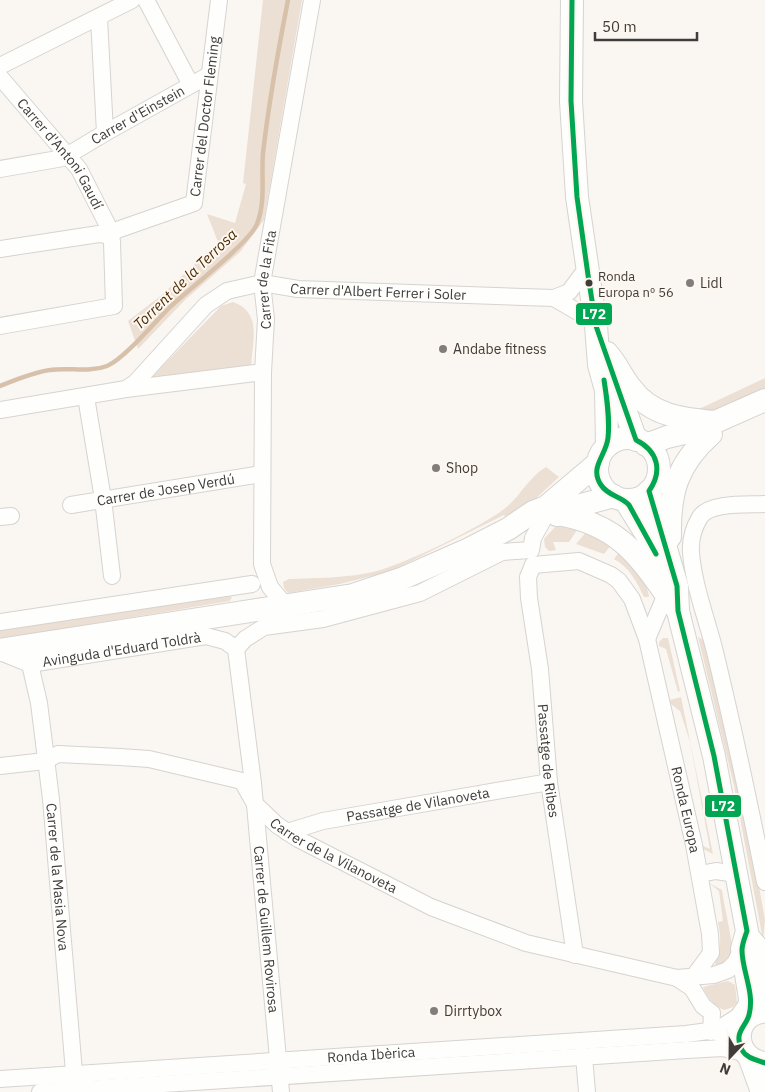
<svg xmlns="http://www.w3.org/2000/svg" width="765" height="1092" font-family="'IBM Plex Sans',sans-serif">
  <style>
    .green { fill: #ecdfd3 }
    .lines { fill: none; stroke-linecap: round; stroke-linejoin: round }
    .stream { stroke: #d7c1aa; stroke-width: 4.5 }
    .street-casing { stroke: #d6d3d0; stroke-width: 18 }
    .secondary-casing { stroke: #d6d3d0; stroke-width: 24 }
    .street { stroke: #fefefd; stroke-width: 16 }
    .secondary { stroke: #fefefd; stroke-width: 22 }
    .bus-1-casing { stroke: #fdf7f0; stroke-width: 9 }
    .bus-1 { stroke: #00a651; stroke-width: 5 }
    .bus-dot { fill: #3f3c3a; stroke: #fdf7f0; stroke-width: 2 }
    .poi-dot { fill: #807d7b; stroke: #fdf7f0; stroke-width: 2 }
    .labels { text-anchor: middle; dominant-baseline: central; stroke-width: 4; stroke-linejoin: round; paint-order: stroke }
    .bus-label { font-size: 13px; fill: #3f3c3a; stroke: #fdf7f0; text-anchor: start }
    .street-label { font-size: 14px; fill: #3f3c3a; stroke: #fdf7f0 }
    .poi-label { font-size: 14px; fill: #3f3c3a; stroke: #fdf7f0; text-anchor: start }
    .water-label { font-size: 15px; font-style: italic; fill: #4b2c04; stroke: #fdf7f0 }
    .line-badge { stroke: #fdf7f0; stroke-width: 2 }
    .badge-label { font-size: 14px; text-anchor: middle; font-weight: bold; fill: #fff }
  </style>
  <rect width="100%" height="100%" fill="#faf7f3"/>
  <!-- green -->
  <g class="green">
    <polygon points="263,0 302,0 264,220 240,252 186,299 138,349 128,321 163,294 218,242 207,214 235,223 246,184 243,183"/>
    <path d="M 233,302 C 263,313 252,341 251,368 L 150,379 L 221,306 Z"/>
    <polygon points="765,378 765,391 753,399 702,414 699,409"/>
    <path d="M 546,467 L 559,477 L 533,501 L 506,518 L 504,515 L 391,571 L 340,584 L 288,593 L 284,588 L 283,582 L 289,579 C 316,578 346,578 373,572 C 405,564 472,531 500,512 C 519,500 527,478 546,467 Z"/>
    <polygon points="564,525 579,527 569,542 553,542 556,550 549,551 545,547 544,539 556,526"/>
    <polygon points="588,530 612,544 604,554 576,544"/>
    <path d="M 620,551 C 632,562 647,580 649,597 L 644,597 C 637,582 629,567 614,559 Z"/>
    <polygon points="227,595 232,597 230,601 0,639 0,628"/>
    <polygon points="698,637 705,641 747,819 765,920 763,940 734,786"/>
    <polygon points="663,638 668,638 680,691 678,692 666,649 659,646 659,642"/>
    <polygon points="681,697 713,854 703,849 701,845 710,849 690,742 680,711 671,704 670,700"/>
    <path d="M 709,883 L 722,890 C 723,901 733,942 732,949 C 730,958 725,963 717,966 L 715,964 C 722,949 721,938 718,922 L 723,921 L 719,891 Z"/>
    <path d="M 728,981 L 735,985 L 737,1002 L 733,1007 L 724,1010 C 712,1005 708,998 703,987 Z"/>
  </g>
  <g class="lines">
    <!-- stream -->
    <path class="stream" d="M 0,386 C 15,380 34,372 50,370 C 68,367 89,373 107,366 C 124,359 155,322 170,307 C 188,290 250,242 257,224 C 266,201 261,176 263,153 C 269,101 278,51 288,0"/>
    <defs>
      <g id="street">
        <polyline points="146,0 191,85"/>
        <polyline points="99,18 105,133"/>
        <polyline points="0,66 132,0"/>
        <path id="s1" d="M 0,77 L 79,169 L 107,224 L 112,242 L 114,306 L 0,326"/>
        <path id="s2" d="M 0,169 L 69,157 L 73,152 L 105,133 L 209,75"/>
        <path id="s3" d="M 110,236 L 117,230 L 194,203 L 219,0"/>
        <polyline points="0,249 99,234 110,236"/>
        <polyline points="554,298 595,322"/>
        <polyline points="126,389 263,372"/>
        <polyline points="86,397 103,499 112,576"/>
        <path id="s4" d="M 0,410 L 126,389 L 135,383 L 206,305 L 227,291 L 262,283 L 298,289 L 554,298 L 569,292 L 587,268"/>
        <path d="M 765,504 C 748,505 710,502 700,517 C 694,527 690,540 691,553 C 694,588 708,622 716,656 C 734,731 750,806 765,882"/>
        <path id="s5" d="M 71,505 L 262,474"/>
        <polyline points="0,517 11,516"/>
        <path id="s6" d="M 533,565 L 579,561 L 611,575 L 619,581 L 632,599 L 647,639 L 694,845 L 710,934 L 711,953 L 694,976"/>
        <path id="s7" d="M 533,565 L 528,577 L 529,598 L 540,669 L 549,782 L 575,955"/>
        <path id="s8" d="M 286,606 L 270,587 L 262,564 L 263,372 L 266,319 L 262,283 L 312,0"/>
        <polyline points="0,622 252,584"/>
        <polyline points="647,639 666,594"/>
        <path id="s9" d="M 236,649 L 253,783 L 281,1092"/>
        <path id="s10" d="M 0,652 L 30,664 L 206,636 L 225,641 L 236,649 L 245,639 L 264,627 L 323,619 L 420,593 L 502,552 L 531,550 L 533,538 L 543,520"/>
        <path id="s11" d="M 30,664 L 39,703 L 51,799 L 75,1084"/>
        <path id="s12" d="M 0,766 L 45,761 L 58,754 L 120,757 L 149,759 L 242,781 L 255,804 L 277,825 L 298,839 L 431,907 L 526,943 L 677,978 L 714,975 L 728,970 L 735,963 L 742,949"/>
        <path id="s13" d="M 287,832 L 323,821 L 549,782"/>
        <polyline points="700,874 716,871 736,874"/>
        <polyline points="677,978 692,988 703,1006 712,1013 711,1032"/>
        <polyline points="584,1056 587,1092"/>
        <path id="s14" d="M 0,1079 L 686,1034 L 731,1028"/>
        <polyline points="40,1092 687,1050 723,1048 744,1053"/>
      </g>
      <g id="secondary">
        <polyline points="572,0 571,101 577,197 596,326 599,365 606,390 607,446"/>
        <path d="M 607,353 C 617,364 622,377 631,388 C 651,416 683,419 715,422"/>
        <polyline points="614,379 636,440"/>
        <circle cx="628" cy="469" r="31"/>
        <polyline points="646,445 667,437 697,430 765,400"/>
        <polyline points="649,491 677,586 678,611 714,756 747,931 742,949 750,999 749,1016"/>
        <polyline points="625,500 648,537 657,558"/>
        <path d="M 558,514 C 624,526 641,560 678,611"/>
        <polyline points="557,515 566,509 614,496"/>
        <path d="M 670,537 C 669,493 677,464 711,434"/>
        <polyline points="0,650 353,595 401,579 469,549 508,529 533,512 546,507 598,463"/>
        <polyline points="747,935 756,946 765,992"/>
        <path d="M 762,1012 C 730,1017 734,1060 765,1063"/>
        <polyline points="721,1031 740,1019 747,1009"/>
        <polyline points="750,1059 762,1092"/>
      </g>
    </defs>
    <!-- street casing -->
    <use href="#street" class="street-casing"/>
    <!-- secondary casing -->
    <use href="#secondary" class="secondary-casing"/>
    <!-- street -->
    <use href="#street" class="street"/>
    <!-- secondary -->
    <use href="#secondary" class="secondary"/>
    <defs>
      <g id="bus-1">
        <path d="M 572,0 L 571,101 L 577,197 L 588,275 L 596,326 L 636,440 C 658,451 663,471 649,491 L 677,586 L 678,611 L 714,756 L 747,931 C 745,937 742,944 742,950 C 742,971 755,993 749,1015 C 746,1027 733,1032 742,1050 C 746,1058 757,1060 765,1063"/>
        <path d="M 604,380 C 607,399 610,419 608,438 C 606,456 589,467 601,485 C 608,496 621,496 629,505 L 656,554"/>
      </g>
    </defs>
    <!-- bus-1 casing -->
    <use href="#bus-1" class="bus-1-casing"/>
    <!-- bus-1 -->
    <use href="#bus-1" class="bus-1"/>
  </g>
  <!-- markers -->
  <circle class="bus-dot" cx="589" cy="283" r="4.5"/>
  <g class="poi-dot">
    <circle cx="690" cy="283" r="5"/>
    <circle cx="443" cy="349" r="5"/>
    <circle cx="436" cy="468" r="5"/>
    <circle cx="434" cy="1011" r="5"/>
  </g>
  <g class="labels">
    <!-- bus labels -->
    <g class="bus-label">
      <text x="598" y="276">Ronda<tspan x="598" dy="16">Europa nº 56</tspan></text>
    </g>
    <!-- street labels -->
    <g class="street-label">
      <text stroke="none"><textPath href="#s2" startOffset="151">Carrer d'Einstein</textPath></text>
      <text stroke="none"><textPath href="#s3" startOffset="178">Carrer del Doctor Fleming</textPath></text>
      <text stroke="none"><textPath href="#s1" startOffset="98">Carrer d'Antoni Gaudí</textPath></text>
      <text stroke="none"><textPath href="#s8" startOffset="334">Carrer de la Fita</textPath></text>
      <text stroke="none"><textPath href="#s4" startOffset="422">Carrer d'Albert Ferrer i Soler</textPath></text>
      <text stroke="none"><textPath href="#s5" startOffset="96">Carrer de Josep Verdú</textPath></text>
      <text stroke="none"><textPath href="#s10" startOffset="125">Avinguda d'Eduard Toldrà</textPath></text>
      <text stroke="none"><textPath href="#s7" startOffset="198">Passatge de Ribes</textPath></text>
      <text stroke="none"><textPath href="#s13" startOffset="134">Passatge de Vilanoveta</textPath></text>
      <text stroke="none"><textPath href="#s6" startOffset="331">Ronda Europa</textPath></text>
      <text stroke="none"><textPath href="#s12" startOffset="368">Carrer de la Vilanoveta</textPath></text>
      <text stroke="none"><textPath href="#s11" startOffset="215">Carrer de la Masia Nova</textPath></text>
      <text stroke="none"><textPath href="#s9" startOffset="282">Carrer de Guillem Rovirosa</textPath></text>
      <text stroke="none"><textPath href="#s14" startOffset="372">Ronda Ibèrica</textPath></text>
    </g>
    <!-- poi labels -->
    <g class="poi-label">
      <text x="700" y="283">Lidl</text>
      <text x="453" y="349">Andabe fitness</text>
      <text x="446" y="468">Shop</text>
      <text x="444" y="1011">Dirrtybox</text>
    </g>
    <!-- water labels -->
    <g class="water-label">
      <text transform="translate(185 279) rotate(-44)">Torrent de la Terrosa</text>
    </g>
  </g>
  <g class="line-badge">
    <rect x="575" y="302" width="38" height="24" rx="5" fill="#00a651"/>
    <rect x="704" y="794" width="38" height="24" rx="5" fill="#00a651"/>
  </g>
  <g class="badge-label">
    <text x="594" y="319">L72</text>
    <text x="723" y="811">L72</text>
  </g>
  <!-- north arrow -->
  <g transform="translate(730 1057) rotate(202)" stroke="#fdf7f0" stroke-width="4" paint-order="stroke">
  <path d="M0-4L9 19L0 12L-9 19Z" fill="#3f3c3a"/>
  <text y="-8" font-size="14" font-weight="bold" text-anchor="middle" fill="#3f3c3a">N</text>
  </g>
  <!-- scale -->
  <path d="M595 32v8h102v-8" fill="none" stroke="#3f3c3a" stroke-width="2.5"/>
  <text x="602" y="32" font-size="15" fill="#3f3c3a" stroke="#fdf7f0" stroke-width="4" paint-order="stroke">50 m</text>
</svg>
